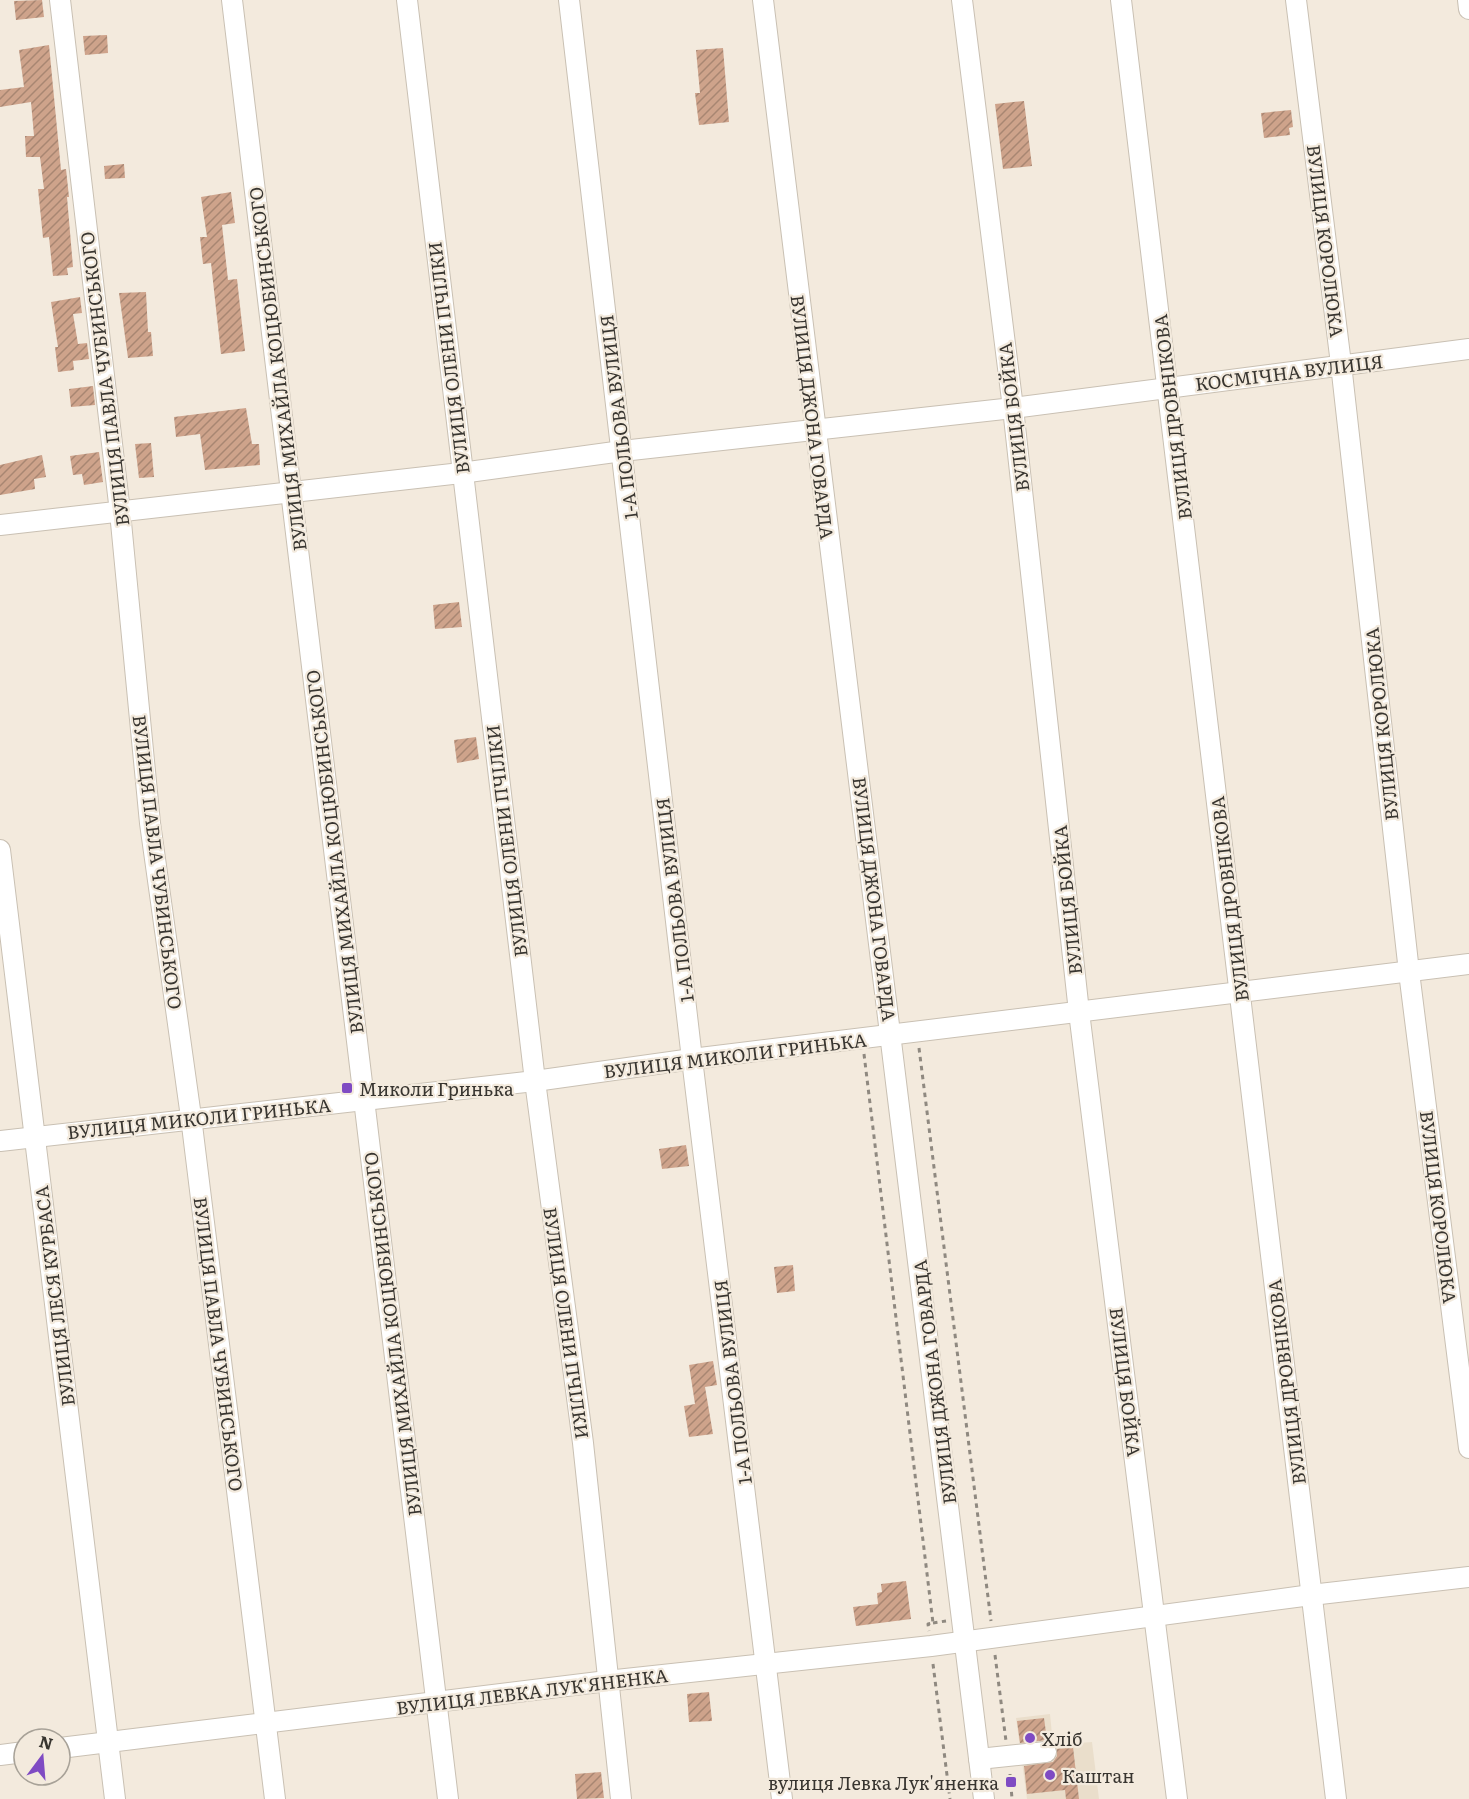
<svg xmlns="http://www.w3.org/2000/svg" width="1469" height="1799" font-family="Literata,serif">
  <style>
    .built { fill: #eadecb }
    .building { fill: url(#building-hatch) }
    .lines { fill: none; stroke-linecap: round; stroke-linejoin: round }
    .minor-casing { stroke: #c9c0b3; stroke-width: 22 }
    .path { stroke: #8f8980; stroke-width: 3; stroke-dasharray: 4.5 4.5; stroke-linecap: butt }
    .minor { stroke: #fff; stroke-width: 20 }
    .poi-dot { fill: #7f4bc3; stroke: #f3eadd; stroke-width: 2 }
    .labels { text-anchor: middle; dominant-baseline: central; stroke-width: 4.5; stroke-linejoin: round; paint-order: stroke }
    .street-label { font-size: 18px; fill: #383530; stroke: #f3eadd }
    .poi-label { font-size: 18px; fill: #383530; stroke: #f3eadd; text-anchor: start }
  </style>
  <defs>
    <pattern id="building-hatch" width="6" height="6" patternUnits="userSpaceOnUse" patternTransform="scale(1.5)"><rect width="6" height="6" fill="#cea38b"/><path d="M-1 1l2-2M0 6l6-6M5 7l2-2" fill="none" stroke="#a88672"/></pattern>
  </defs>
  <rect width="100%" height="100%" fill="#f3eadd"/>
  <!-- built -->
  <polygon class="built" points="1050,1714 1053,1745 1092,1742 1099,1799 1027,1799 1016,1718"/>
  <!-- building -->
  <g class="building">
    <polygon points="42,0 44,17 16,20 14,1"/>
    <polygon points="107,35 108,53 85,55 83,36"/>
    <polygon points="49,45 61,170 66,169 69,197 67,197 73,267 67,268 68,275 53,276 49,237 43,238 41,218 38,189 44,189 40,157 26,157 25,136 34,136 31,102 0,107 0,90 24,87 19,50"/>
    <polygon points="723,48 729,122 699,125 695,93 700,93 696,50"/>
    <polygon points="1024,101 1032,166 1003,169 995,104"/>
    <polygon points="1291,110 1293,127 1289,128 1290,135 1264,138 1261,113"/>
    <polygon points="124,164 125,178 105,179 104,166"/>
    <polygon points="231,192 235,223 222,225 228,280 237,279 245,351 221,354 211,263 203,264 200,237 207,237 201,197"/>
    <polygon points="146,292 148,332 151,332 153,356 128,358 119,293"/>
    <polygon points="80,297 82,313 73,314 78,344 87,343 89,359 73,361 74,370 58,372 55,347 58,347 51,302"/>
    <polygon points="93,386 95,405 71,407 69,389"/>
    <polygon points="246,408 252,444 259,444 260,465 205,470 200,434 176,437 174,417"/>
    <polygon points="151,443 154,477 139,478 135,444"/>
    <polygon points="99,452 103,482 84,485 82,474 73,475 70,456"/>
    <polygon points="42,455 46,477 34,479 35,489 0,495 0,465"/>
    <polygon points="459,602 462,627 435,629 433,605"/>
    <polygon points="476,737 479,759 457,763 454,740"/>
    <polygon points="686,1145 689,1166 662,1169 659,1149"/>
    <polygon points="793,1265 795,1291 777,1293 774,1267"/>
    <polygon points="713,1361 717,1385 705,1387 713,1434 689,1437 684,1406 695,1404 689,1365"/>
    <polygon points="906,1581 911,1619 856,1626 853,1607 878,1604 877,1593 882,1592 881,1584"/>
    <polygon points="709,1692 712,1721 689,1722 687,1694"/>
    <polygon points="1044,1718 1047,1740 1020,1743 1017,1721"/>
    <polygon points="1073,1747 1079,1799 1066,1799 1065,1790 1027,1794 1024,1766 1053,1762 1057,1756 1057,1749"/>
    <polygon points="601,1772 604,1798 577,1799 575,1774"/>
  </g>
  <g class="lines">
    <defs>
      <g id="minor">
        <polyline points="60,0 120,512 150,823 191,1117 275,1799"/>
        <polyline points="232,0 448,1799"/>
        <polyline points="407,0 535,1081 583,1443 621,1799"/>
        <polyline points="569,0 692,1059 782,1799"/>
        <path d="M 763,0 C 834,600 916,1199 984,1799"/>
        <polyline points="962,0 1013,408 1079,1012 1177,1799"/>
        <polyline points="1121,0 1336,1799"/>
        <polyline points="1296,0 1341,364 1409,972 1469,1448"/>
        <polyline points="1468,0 1469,9"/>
        <polyline points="0,525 461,473 622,451 1013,408 1469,349"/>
        <polyline points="0,850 115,1799"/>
        <polyline points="0,1141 535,1081 692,1059 1469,964"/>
        <polyline points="60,1748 607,1681 931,1646 1311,1595 1469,1577"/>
        <polyline points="0,1755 24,1752"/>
        <polyline points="979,1759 1046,1752"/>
      </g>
    </defs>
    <!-- minor casing -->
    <use href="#minor" class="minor-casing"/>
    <!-- path -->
    <g class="path">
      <polyline points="919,1048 991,1621"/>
      <polyline points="864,1054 933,1623 928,1624 929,1631"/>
      <polyline points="933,1623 946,1621"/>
      <polyline points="995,1655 1006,1741"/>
      <polyline points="933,1664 950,1799"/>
      <polyline points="1010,1774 1012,1799"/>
    </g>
    <!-- minor -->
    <use href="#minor" class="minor"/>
  </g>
  <!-- markers -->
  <g class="poi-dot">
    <rect x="341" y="1082" width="12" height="12" rx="3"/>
    <circle cx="1030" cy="1738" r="6"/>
    <circle cx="1050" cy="1775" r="6"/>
    <rect x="1005" y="1776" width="12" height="12" rx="3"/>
  </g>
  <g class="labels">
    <!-- street labels -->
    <g class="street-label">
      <text transform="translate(1326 241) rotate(83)">ВУЛИЦЯ КОРОЛЮКА</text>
      <text transform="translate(448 358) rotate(-97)">ВУЛИЦЯ ОЛЕНИ ПЧІЛКИ</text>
      <text transform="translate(277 369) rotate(-97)">ВУЛИЦЯ МИХАЙЛА КОЦЮБИНСЬКОГО</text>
      <text transform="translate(1289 372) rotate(-7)">КОСМІЧНА ВУЛИЦЯ</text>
      <text transform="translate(104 379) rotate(-97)">ВУЛИЦЯ ПАВЛА ЧУБИНСЬКОГО</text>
      <text transform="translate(618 417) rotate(-97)">1-А ПОЛЬОВА ВУЛИЦЯ</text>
      <text transform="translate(813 417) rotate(83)">ВУЛИЦЯ ДЖОНА ГОВАРДА</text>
      <text transform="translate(1013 417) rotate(-97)">ВУЛИЦЯ БОЙКА</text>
      <text transform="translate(1172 417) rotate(-97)">ВУЛИЦЯ ДРОВНІКОВА</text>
      <text transform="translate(1381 724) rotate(-96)">ВУЛИЦЯ КОРОЛЮКА</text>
      <text transform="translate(506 841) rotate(-97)">ВУЛИЦЯ ОЛЕНИ ПЧІЛКИ</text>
      <text transform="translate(334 852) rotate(-97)">ВУЛИЦЯ МИХАЙЛА КОЦЮБИНСЬКОГО</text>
      <text transform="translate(158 862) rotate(83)">ВУЛИЦЯ ПАВЛА ЧУБИНСЬКОГО</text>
      <text transform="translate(875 899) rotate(83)">ВУЛИЦЯ ДЖОНА ГОВАРДА</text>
      <text transform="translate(1229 899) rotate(-97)">ВУЛИЦЯ ДРОВНІКОВА</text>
      <text transform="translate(674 900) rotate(-97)">1-А ПОЛЬОВА ВУЛИЦЯ</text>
      <text transform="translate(1067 900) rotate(-96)">ВУЛИЦЯ БОЙКА</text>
      <text transform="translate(735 1055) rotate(-7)">ВУЛИЦЯ МИКОЛИ ГРИНЬКА</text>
      <text transform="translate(199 1118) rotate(-6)">ВУЛИЦЯ МИКОЛИ ГРИНЬКА</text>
      <text transform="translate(1439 1207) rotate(83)">ВУЛИЦЯ КОРОЛЮКА</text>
      <text transform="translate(54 1296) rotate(-97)">ВУЛИЦЯ ЛЕСЯ КУРБАСА</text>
      <text transform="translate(567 1323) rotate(82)">ВУЛИЦЯ ОЛЕНИ ПЧІЛКИ</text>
      <text transform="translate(392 1334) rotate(-97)">ВУЛИЦЯ МИХАЙЛА КОЦЮБИНСЬКОГО</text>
      <text transform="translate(219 1344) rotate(83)">ВУЛИЦЯ ПАВЛА ЧУБИНСЬКОГО</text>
      <text transform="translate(732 1382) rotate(-97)">1-А ПОЛЬОВА ВУЛИЦЯ</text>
      <text transform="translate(934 1382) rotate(-97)">ВУЛИЦЯ ДЖОНА ГОВАРДА</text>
      <text transform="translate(1126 1382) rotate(83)">ВУЛИЦЯ БОЙКА</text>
      <text transform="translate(1286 1382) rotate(-97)">ВУЛИЦЯ ДРОВНІКОВА</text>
      <text transform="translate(532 1691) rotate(-7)">ВУЛИЦЯ ЛЕВКА ЛУК'ЯНЕНКА</text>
    </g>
    <!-- poi labels -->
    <g class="poi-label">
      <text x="359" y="1088">Миколи Гринька</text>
      <text x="1042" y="1738">Хліб</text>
      <text x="1062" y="1775">Каштан</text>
      <text x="999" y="1782" text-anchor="end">вулиця Левка Лук'яненка</text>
    </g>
  </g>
  <!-- north arrow -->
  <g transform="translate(42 1757) rotate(16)"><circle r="28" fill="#f3eadd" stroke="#a8a298" stroke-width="1.5"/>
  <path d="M0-4.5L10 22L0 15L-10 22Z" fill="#7f4bc3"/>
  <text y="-9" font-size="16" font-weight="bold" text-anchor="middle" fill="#383530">N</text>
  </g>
</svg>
